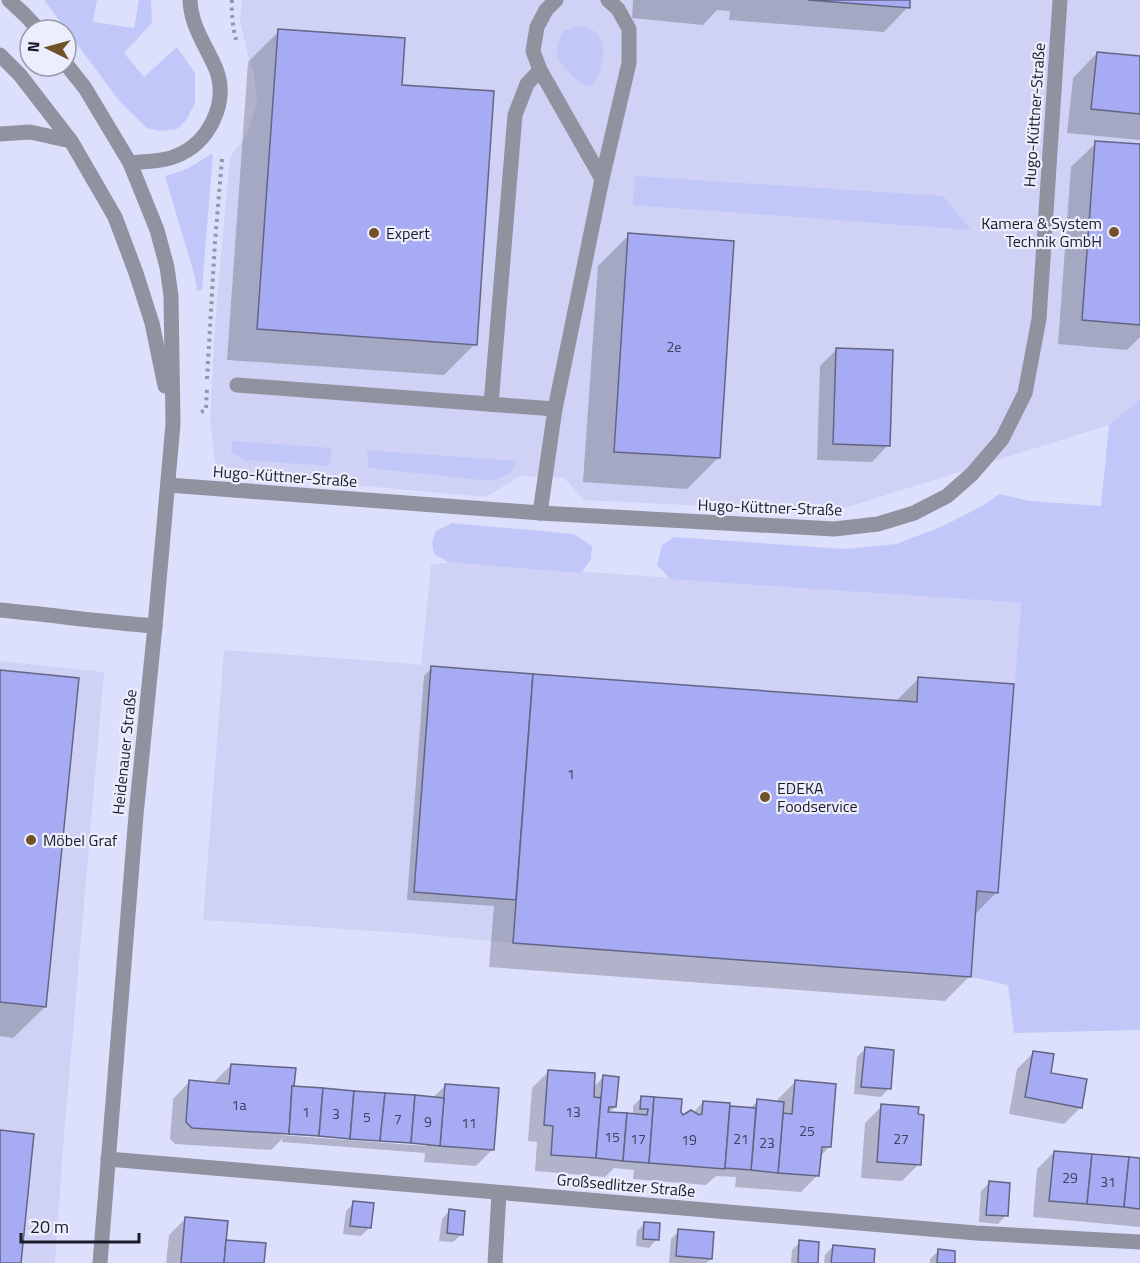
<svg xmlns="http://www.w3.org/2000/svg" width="1140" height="1263" font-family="'Titillium Web',sans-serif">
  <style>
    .built { fill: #cfd2f4 }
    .green { fill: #c2c7f9 }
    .shadow { fill: #0003; fill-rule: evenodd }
    .building { fill: #a6abf3; stroke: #636584; stroke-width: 1.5 }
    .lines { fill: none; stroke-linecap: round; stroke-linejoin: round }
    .path { stroke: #9295ab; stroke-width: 4; stroke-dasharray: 3 4.5; stroke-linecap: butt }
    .lane { stroke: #9092a0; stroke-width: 15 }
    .street { stroke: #9092a0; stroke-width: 15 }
    .poi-dot { fill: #725228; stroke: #edeefd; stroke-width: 2 }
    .labels { text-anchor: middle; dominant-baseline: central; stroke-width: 4.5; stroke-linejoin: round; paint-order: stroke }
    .number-label { font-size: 14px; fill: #3e405c }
    .street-label { font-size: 16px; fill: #1b1c29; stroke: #edeefd }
    .poi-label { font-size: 16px; fill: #1b1c29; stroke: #edeefd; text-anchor: start }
  </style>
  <rect width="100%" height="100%" fill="#dde0fd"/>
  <!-- built -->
  <g class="built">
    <polygon points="242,0 1140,0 1140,399 1109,425 832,512 584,500 564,478 520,476 486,497 229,474 215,463 210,420 216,312 230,157 248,133 257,100 254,73 248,56 240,20"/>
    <polygon points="448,562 1021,603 998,893 977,891 971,977 513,943 406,933 203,920 224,650 379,661 421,665 431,565"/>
    <polygon points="0,661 104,672 63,1148 55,1263 0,1263"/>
  </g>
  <!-- green -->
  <g class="green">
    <polygon points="44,0 97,0 93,22 134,28 139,0 151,0 152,23 124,53 144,77 177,47 195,73 195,103 187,119 177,129 159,131 147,128 121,103"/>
    <path d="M 575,27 C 581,27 589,27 594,31 C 610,44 602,73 591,87 C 582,86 577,80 571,74 C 555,58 553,51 564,31 Z"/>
    <polygon points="213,153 202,289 197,291 195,277 165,176 187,169"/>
    <polygon points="635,176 943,196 971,230 633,205"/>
    <polygon points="1140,399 1140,1030 1014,1033 1008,985 971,977 977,891 998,892 1021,603 670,579 657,565 662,545 674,537 846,549 896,544 941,527 984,505 999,494 1030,501 1101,506 1109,425"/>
    <polygon points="232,441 332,448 329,466 245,460 231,452"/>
    <polygon points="367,450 517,461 510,474 491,481 368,468"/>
    <polygon points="452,523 574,534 592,546 591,559 581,573 448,562 434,554 432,542 436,531"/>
  </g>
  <!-- shadow -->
  <g class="shadow">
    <polygon points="633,0 909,0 908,7 884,32 729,20 730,11 717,10 703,25 632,18"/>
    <polygon points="279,31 475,344 444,375 227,360 248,62"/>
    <polygon points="1097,53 1140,57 1140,140 1067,133 1073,78"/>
    <polygon points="1096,143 1140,146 1140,337 1127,350 1058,344 1071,167"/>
    <polygon points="629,235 718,458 687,489 583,482 598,266"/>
    <polygon points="837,349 888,445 872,462 817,460 820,366"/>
    <polygon points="432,668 895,702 919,678 997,892 974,915 969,977 945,1001 489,967 494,906 407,900 424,676"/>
    <polygon points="0,671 45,1007 13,1038 0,1036"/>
    <polygon points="865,1049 889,1088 881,1097 854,1094 857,1057"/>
    <polygon points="1034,1052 1049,1074 1081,1107 1064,1124 1009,1114 1017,1069"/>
    <path d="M 231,1065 L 294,1069 L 293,1087 L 432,1098 L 446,1085 L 493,1149 L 476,1166 L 424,1162 L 425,1153 L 282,1142 L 283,1138 L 271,1150 L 175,1144 L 170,1139 L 173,1099 L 189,1082 L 214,1084 L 214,1082 ZM 281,1132 L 426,1143 L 426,1146 L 281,1135 Z"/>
    <polygon points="549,1071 593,1088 603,1077 615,1107 608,1114 633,1115 633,1106 641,1098 679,1112 683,1116 693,1113 703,1102 728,1111 731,1108 749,1109 758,1101 778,1103 778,1099 795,1082 830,1146 820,1157 818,1175 801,1192 735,1187 736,1177 716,1176 706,1185 633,1179 634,1170 614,1168 605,1177 535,1171 537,1142 528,1141 532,1088"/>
    <polygon points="882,1106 917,1116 919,1164 902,1181 861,1178 865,1123"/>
    <polygon points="1054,1152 1140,1160 1140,1227 1033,1217 1037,1169"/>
    <polygon points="989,1183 1006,1215 998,1224 979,1222 981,1191"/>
    <polygon points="354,1203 369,1228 361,1236 343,1234 346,1211"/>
    <polygon points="450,1210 462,1234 453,1242 439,1241 442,1219"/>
    <polygon points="185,1219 263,1263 166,1263 169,1235"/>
    <polygon points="645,1223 657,1239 649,1248 636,1246 637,1231"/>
    <polygon points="679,1231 711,1259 706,1263 669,1263 671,1239"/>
    <polygon points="800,1242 816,1263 791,1263 792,1250"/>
    <polygon points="833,1246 873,1263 824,1263 825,1255"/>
    <polygon points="938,1251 953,1263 930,1263 930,1259"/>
  </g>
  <!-- building -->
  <g class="building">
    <polygon points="808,0 910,0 910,8"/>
    <polygon points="278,29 405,38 402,85 494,91 477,345 257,329"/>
    <polygon points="1097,52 1140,56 1140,114 1091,109"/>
    <polygon points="1095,141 1140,144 1140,325 1082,320"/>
    <polygon points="628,233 734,241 720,458 614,452"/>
    <polygon points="836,348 893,350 890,446 833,444"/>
    <polygon points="431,666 533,674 516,900 414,892"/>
    <polygon points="0,670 79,678 46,1007 0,1002"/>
    <polygon points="533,674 917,702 918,677 1014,684 998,893 977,891 971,977 513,943"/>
    <polygon points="865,1047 894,1050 891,1089 861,1087"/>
    <polygon points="1033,1051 1054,1054 1051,1073 1087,1079 1082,1108 1025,1097"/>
    <polygon points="231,1064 296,1068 294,1086 292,1086 289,1134 192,1128 186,1122 189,1080 229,1084"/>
    <polygon points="548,1070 595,1073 594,1097 601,1098 596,1158 551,1155 553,1126 544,1125"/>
    <polygon points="603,1075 619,1077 616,1107 609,1107 608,1112 627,1113 623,1161 596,1158"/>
    <polygon points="795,1080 836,1084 831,1147 822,1147 819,1176 778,1173 783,1113 792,1114"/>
    <polygon points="445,1084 499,1088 494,1150 440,1146"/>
    <polygon points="292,1086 323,1088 319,1136 289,1134"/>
    <polygon points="323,1088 354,1091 350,1139 319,1136"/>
    <polygon points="354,1091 385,1093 380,1141 350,1139"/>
    <polygon points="385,1093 415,1095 411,1143 380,1141"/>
    <polygon points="415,1095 444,1098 440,1146 411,1143"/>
    <polygon points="641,1096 654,1097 649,1163 623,1161 627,1113 647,1115 648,1109 640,1109"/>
    <polygon points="654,1097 682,1099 681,1112 683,1115 691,1110 699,1115 702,1114 703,1101 730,1103 725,1169 649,1163"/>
    <polygon points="757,1099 784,1102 778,1173 751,1170"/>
    <polygon points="881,1104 919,1107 918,1114 924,1115 921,1165 877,1162"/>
    <polygon points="730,1106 756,1108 751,1170 725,1168"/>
    <polygon points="0,1130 34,1134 21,1263 0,1263"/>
    <polygon points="1054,1151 1092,1154 1087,1204 1049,1201"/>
    <polygon points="1092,1154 1129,1157 1124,1207 1087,1204"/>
    <polygon points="1129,1157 1140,1158 1140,1209 1124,1207"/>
    <polygon points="989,1181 1010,1183 1008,1216 986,1215"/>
    <polygon points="353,1201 374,1203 371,1228 350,1226"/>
    <polygon points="449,1209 465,1211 463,1235 447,1233"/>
    <polygon points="185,1217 228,1221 224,1263 181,1263"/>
    <polygon points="644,1222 660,1223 659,1240 643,1239"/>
    <polygon points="678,1229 714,1232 712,1259 676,1256"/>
    <polygon points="226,1240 266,1243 264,1263 224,1263"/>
    <polygon points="799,1240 819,1242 818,1263 798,1263"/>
    <polygon points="833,1245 875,1249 874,1263 831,1263"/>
    <polygon points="938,1249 955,1251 955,1263 937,1263"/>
  </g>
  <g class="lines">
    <!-- path -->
    <g class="path">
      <path d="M 232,0 C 231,14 233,27 236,40"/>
      <polyline points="207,379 215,242 222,159"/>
      <polyline points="201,412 206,410 207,387"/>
    </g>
    <!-- lane -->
    <g class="lane">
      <polyline points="556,0 546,10 537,27 533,51 540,70 602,179"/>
      <path d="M 130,163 C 145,161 163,162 176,156 C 209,143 229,103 216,69 C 206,45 191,27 190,0"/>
      <polyline points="237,385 555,409"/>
      <polyline points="491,404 515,115 527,84 540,70"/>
      <polyline points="168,485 540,513 834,529 878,524 914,513 947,496 972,474 1002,439 1025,393 1039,319 1060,0"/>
      <polyline points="540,513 555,409 602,179 629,63 629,29 618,9 608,0"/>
      <path d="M 0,610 C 52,615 103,622 155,626"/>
      <polyline points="495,1263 499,1193"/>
    </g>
    <!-- street -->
    <g class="street">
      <polyline points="9,0 25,15 39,30"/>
      <polyline points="0,55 20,75 71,141 115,217 136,273 152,323 165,386"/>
      <polyline points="66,64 85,88 130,163 157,230 167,267 171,296 173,424 155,626 136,815 100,1263"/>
      <polyline points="0,134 30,132 71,141"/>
      <polyline points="108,1159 976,1233 1140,1242"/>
    </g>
  </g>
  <!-- markers -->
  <g class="poi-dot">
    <circle cx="1114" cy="232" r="6"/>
    <circle cx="374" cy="233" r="6"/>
    <circle cx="765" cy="797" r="6"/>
    <circle cx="31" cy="840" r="6"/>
  </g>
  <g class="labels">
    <!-- number labels -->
    <g class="number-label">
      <text x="674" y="346">2e</text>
      <text x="571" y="773">1</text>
      <text x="239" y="1104">1a</text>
      <text x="306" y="1111">1</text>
      <text x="573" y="1111">13</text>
      <text x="336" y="1113">3</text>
      <text x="367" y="1116">5</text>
      <text x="398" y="1118">7</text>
      <text x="428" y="1121">9</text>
      <text x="469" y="1122">11</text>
      <text x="807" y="1130">25</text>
      <text x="612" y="1136">15</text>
      <text x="638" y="1138">17</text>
      <text x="741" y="1138">21</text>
      <text x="901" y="1138">27</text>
      <text x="689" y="1139">19</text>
      <text x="767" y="1142">23</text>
      <text x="1070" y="1177">29</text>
      <text x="1108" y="1181">31</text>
    </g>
    <!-- street labels -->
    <g class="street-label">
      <text transform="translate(1034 115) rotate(-86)">Hugo-Küttner-Straße</text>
      <text transform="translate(285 476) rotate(4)">Hugo-Küttner-Straße</text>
      <text transform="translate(770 507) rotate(2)">Hugo-Küttner-Straße</text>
      <text transform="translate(124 752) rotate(-84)">Heidenauer Straße</text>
      <text transform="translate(626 1185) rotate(5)">Großsedlitzer Straße</text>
    </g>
    <!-- poi labels -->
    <g class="poi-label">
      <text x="1102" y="223" text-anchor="end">Kamera &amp; System<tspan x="1102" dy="18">Technik GmbH</tspan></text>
      <text x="386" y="233">Expert</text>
      <text x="777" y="788">EDEKA<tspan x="777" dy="18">Foodservice</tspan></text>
      <text x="43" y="840">Möbel Graf</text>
    </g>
  </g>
  <!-- north arrow -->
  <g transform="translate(48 48) rotate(275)"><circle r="28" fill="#edeefd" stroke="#999aa8" stroke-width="1.5"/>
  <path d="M0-4.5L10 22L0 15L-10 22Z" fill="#725228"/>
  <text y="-9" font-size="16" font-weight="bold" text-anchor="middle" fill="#1b1c29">N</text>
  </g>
  <!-- scale -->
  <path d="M21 1233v9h118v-9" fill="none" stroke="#1b1c29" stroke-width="3"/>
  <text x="30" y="1233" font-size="18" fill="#1b1c29" stroke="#edeefd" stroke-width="4.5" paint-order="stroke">20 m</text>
</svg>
